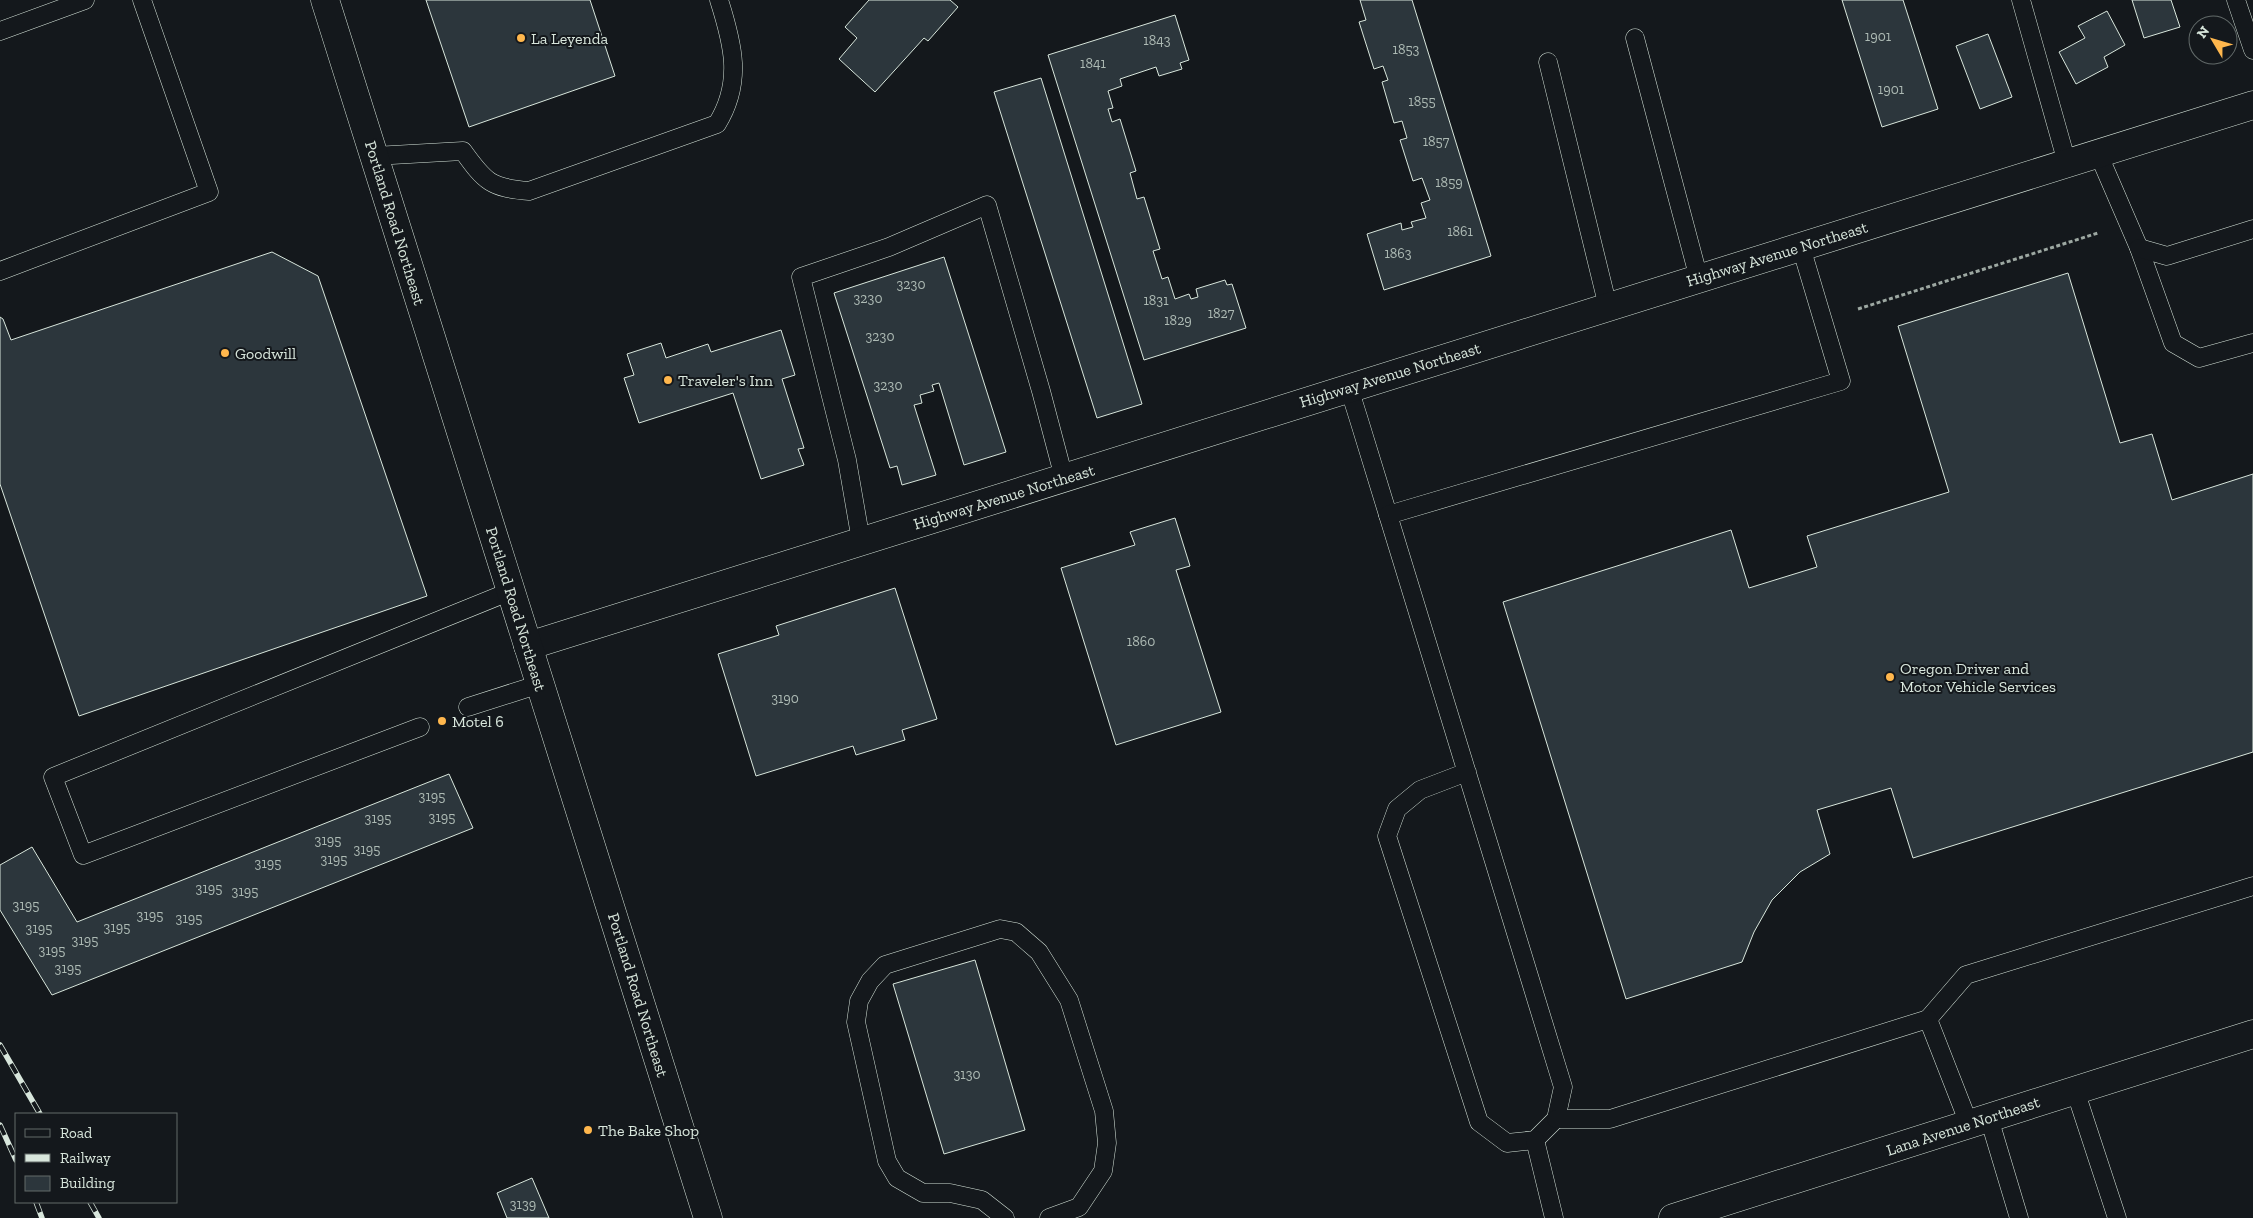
<svg xmlns="http://www.w3.org/2000/svg" width="2253" height="1218" font-family="'Zilla Slab',serif">
  <style>
    .building { fill: #2c363c; stroke: #d8e6dc }
    .lines { fill: none; stroke-linecap: round; stroke-linejoin: round }
    .lane-casing { stroke: #d8e6dc; stroke-width: 19 }
    .street-casing { stroke: #d8e6dc; stroke-width: 29 }
    .secondary-casing { stroke: #d8e6dc; stroke-width: 29 }
    .primary-casing { stroke: #d8e6dc; stroke-width: 29 }
    .path { stroke: #9da8a2; stroke-width: 3; stroke-dasharray: 4 2.5; stroke-linecap: butt }
    .lane { stroke: #14181c; stroke-width: 18 }
    .street { stroke: #14181c; stroke-width: 28 }
    .secondary { stroke: #14181c; stroke-width: 28 }
    .primary { stroke: #14181c; stroke-width: 28 }
    .rail-casing { stroke: #d8e6dc; stroke-width: 5.5 }
    .rail { stroke: #14181c; stroke-width: 4; stroke-dasharray: 11; stroke-linecap: butt }
    .poi-dot { fill: #ffb74d; stroke: #14181c; stroke-width: 2 }
    .labels { text-anchor: middle; dominant-baseline: central; stroke-width: 4; stroke-linejoin: round; paint-order: stroke }
    .number-label { font-size: 14px; fill: #adbab4 }
    .poi-label { font-size: 16px; fill: #d8e6dc; stroke: #14181c; text-anchor: start }
    .street-label { font-size: 16px; fill: #d8e6dc; stroke: #14181c }
  </style>
  <rect width="100%" height="100%" fill="#14181c"/>
  <!-- building -->
  <g class="building">
    <polygon points="426,0 590,0 615,76 469,127"/>
    <polygon points="869,0 950,0 958,7 928,41 924,38 875,92 839,59 857,38 845,27"/>
    <polygon points="1360,0 1412,0 1491,256 1384,290 1367,234 1401,223 1402,230 1413,227 1411,222 1426,218 1421,203 1430,200 1422,178 1413,181 1400,140 1407,138 1402,121 1394,123 1382,82 1388,80 1383,66 1374,69 1359,22 1366,20"/>
    <polygon points="1842,0 1903,0 1938,109 1882,127"/>
    <polygon points="2132,0 2171,0 2180,27 2144,38"/>
    <polygon points="2107,11 2125,45 2104,57 2108,67 2076,84 2059,52 2085,38 2078,26"/>
    <polygon points="1175,15 1189,60 1180,63 1182,69 1159,76 1156,67 1120,79 1122,86 1108,91 1113,108 1108,109 1112,122 1120,119 1136,171 1130,173 1137,199 1144,197 1160,249 1153,251 1162,279 1168,277 1175,299 1189,294 1191,299 1198,297 1196,289 1225,280 1227,285 1232,284 1246,328 1144,360 1048,55"/>
    <polygon points="1988,34 2012,97 1980,109 1956,46"/>
    <polygon points="1041,78 1142,404 1097,418 994,92"/>
    <polygon points="272,252 318,276 427,596 79,716 0,484 0,317 3,319 11,340"/>
    <polygon points="944,257 1006,452 964,465 939,383 932,385 934,391 920,395 922,403 914,405 936,475 902,485 897,466 890,468 834,293"/>
    <polygon points="2068,273 2120,443 2152,434 2172,500 2253,474 2253,752 1913,858 1891,788 1817,810 1830,854 1800,872 1772,900 1754,932 1742,962 1626,999 1503,602 1731,530 1749,588 1817,567 1807,536 1949,492 1898,326"/>
    <polygon points="781,330 795,375 782,379 804,448 798,449 804,465 761,479 733,393 639,423 624,378 634,375 627,354 661,343 666,358 708,344 711,352"/>
    <polygon points="1175,518 1190,566 1176,570 1221,712 1116,745 1061,568 1135,545 1130,532"/>
    <polygon points="895,588 937,719 902,730 905,740 856,755 853,746 756,776 718,654 779,635 776,626"/>
    <polygon points="449,774 473,828 52,995 0,910 0,865 32,847 77,922"/>
    <polygon points="975,960 1025,1130 944,1154 893,984"/>
    <polygon points="532,1178 549,1218 507,1218 497,1193"/>
  </g>
  <g class="lines">
    <defs>
      <g id="lane">
        <polyline points="2021,0 2067,163"/>
        <polyline points="2236,0 2253,50"/>
        <polyline points="0,31 85,0"/>
        <polyline points="1635,38 1699,279"/>
        <polyline points="1548,62 1608,307"/>
        <polyline points="2098,153 2139,248 2173,343 2199,358 2253,343"/>
        <path d="M 374,156 L 463,151 C 485,182 491,188 529,191 L 717,124 C 743,82 733,44 719,0"/>
        <polyline points="2139,248 2167,256 2253,229"/>
        <polyline points="0,271 209,192 142,0"/>
        <polyline points="1349,388 1359,420 1563,1087 1556,1119 1535,1140 1507,1143 1479,1122 1387,836 1397,809 1420,790 1467,772"/>
        <polyline points="1388,515 1841,381 1801,247"/>
        <polyline points="861,541 847,460 801,277 889,247 987,205 1041,391 1064,478"/>
        <polyline points="468,707 540,684"/>
        <polyline points="420,727 83,855 53,777 511,591"/>
        <polyline points="1928,1019 1966,975 2253,886"/>
        <polyline points="2075,1090 2117,1218"/>
        <polyline points="1989,1118 2019,1218"/>
        <polyline points="1556,1119 1610,1119 1928,1019 1969,1124"/>
        <polyline points="1535,1140 1554,1218"/>
        <polyline points="1005,1218 982,1200 950,1193 923,1193 897,1178 887,1161 856,1022 859,1001 870,981 885,965 1000,929 1016,932 1039,952 1069,1000 1104,1111 1107,1143 1103,1171 1079,1207 1049,1218"/>
      </g>
      <polyline id="street" points="528,646 2253,105"/>
      <polyline id="secondary" points="1673,1218 2253,1034"/>
      <polyline id="primary" points="325,0 708,1218"/>
    </defs>
    <!-- lane casing -->
    <use href="#lane" class="lane-casing"/>
    <!-- street casing -->
    <use href="#street" class="street-casing"/>
    <!-- secondary casing -->
    <use href="#secondary" class="secondary-casing"/>
    <!-- primary casing -->
    <use href="#primary" class="primary-casing"/>
    <!-- path -->
    <polyline class="path" points="1858,309 2098,233"/>
    <!-- lane -->
    <use href="#lane" class="lane"/>
    <!-- street -->
    <use href="#street" class="street"/>
    <!-- secondary -->
    <use href="#secondary" class="secondary"/>
    <!-- primary -->
    <use href="#primary" class="primary"/>
    <defs>
      <g id="rail">
        <polyline points="0,1045 40,1114"/>
        <polyline points="0,1125 16,1160"/>
        <polyline points="36,1202 42,1218"/>
        <polyline points="90,1202 99,1218"/>
      </g>
    </defs>
    <!-- rail casing -->
    <use href="#rail" class="rail-casing"/>
    <!-- rail -->
    <use href="#rail" class="rail"/>
  </g>
  <!-- markers -->
  <g class="poi-dot">
    <circle cx="521" cy="38" r="5"/>
    <circle cx="225" cy="353" r="5"/>
    <circle cx="668" cy="380" r="5"/>
    <circle cx="1890" cy="677" r="5"/>
    <circle cx="442" cy="721" r="5"/>
    <circle cx="588" cy="1130" r="5"/>
  </g>
  <g class="labels">
    <!-- number labels -->
    <g class="number-label">
      <text x="1878" y="36">1901</text>
      <text x="1157" y="40">1843</text>
      <text x="1406" y="49">1853</text>
      <text x="1093" y="63">1841</text>
      <text x="1891" y="89">1901</text>
      <text x="1422" y="101">1855</text>
      <text x="1436" y="141">1857</text>
      <text x="1449" y="182">1859</text>
      <text x="1460" y="231">1861</text>
      <text x="1398" y="253">1863</text>
      <text x="911" y="284">3230</text>
      <text x="868" y="298">3230</text>
      <text x="1156" y="300">1831</text>
      <text x="1221" y="313">1827</text>
      <text x="1178" y="320">1829</text>
      <text x="880" y="336">3230</text>
      <text x="888" y="385">3230</text>
      <text x="1141" y="641">1860</text>
      <text x="785" y="698">3190</text>
      <text x="432" y="796">3195</text>
      <text x="442" y="817">3195</text>
      <text x="378" y="818">3195</text>
      <text x="328" y="840">3195</text>
      <text x="367" y="849">3195</text>
      <text x="334" y="859">3195</text>
      <text x="268" y="863">3195</text>
      <text x="209" y="888">3195</text>
      <text x="245" y="891">3195</text>
      <text x="26" y="905">3195</text>
      <text x="150" y="915">3195</text>
      <text x="189" y="918">3195</text>
      <text x="117" y="927">3195</text>
      <text x="39" y="928">3195</text>
      <text x="85" y="940">3195</text>
      <text x="52" y="950">3195</text>
      <text x="68" y="968">3195</text>
      <text x="967" y="1074">3130</text>
      <text x="523" y="1204">3139</text>
    </g>
    <!-- poi labels -->
    <g class="poi-label">
      <text x="531" y="38">La Leyenda</text>
      <text x="235" y="353">Goodwill</text>
      <text x="678" y="380">Traveler's Inn</text>
      <text x="1900" y="668">Oregon Driver and<tspan x="1900" dy="18">Motor Vehicle Services</tspan></text>
      <text x="452" y="721">Motel 6</text>
      <text x="598" y="1130">The Bake Shop</text>
    </g>
    <!-- street labels -->
    <g class="street-label">
      <text transform="translate(395 223) rotate(73)">Portland Road Northeast</text>
      <text transform="translate(1777 254) rotate(-17)">Highway Avenue Northeast</text>
      <text transform="translate(1390 375) rotate(-17)">Highway Avenue Northeast</text>
      <text transform="translate(1004 497) rotate(-17)">Highway Avenue Northeast</text>
      <text transform="translate(516 609) rotate(73)">Portland Road Northeast</text>
      <text transform="translate(638 995) rotate(73)">Portland Road Northeast</text>
      <text transform="translate(1963 1126) rotate(-18)">Lana Avenue Northeast</text>
    </g>
  </g>
  <!-- legend -->
  <rect x="15" y="1113" width="162" height="90" fill="#14181c" stroke="#626a69"/>
  <rect x="25" y="1129" width="25" height="8" fill="#14181c" stroke="#626a69"/>
  <text x="60" y="1138" font-size="15" fill="#d8e6dc">Road</text>
  <rect x="25" y="1154" width="25" height="8" fill="#d8e6dc" stroke="#626a69"/>
  <text x="60" y="1163" font-size="15" fill="#d8e6dc">Railway</text>
  <rect x="25" y="1176" width="25" height="15" fill="#2c363c" stroke="#626a69"/>
  <text x="60" y="1188" font-size="15" fill="#d8e6dc">Building</text>
  <!-- north arrow -->
  <g transform="translate(2213 40) rotate(308)"><circle r="24" fill="#14181c" stroke="#626a69"/>
  <path d="M0-4L9 19L0 12L-9 19Z" fill="#ffb74d"/>
  <text y="-8" font-size="14" font-weight="bold" text-anchor="middle" fill="#d8e6dc">N</text>
  </g>
</svg>
